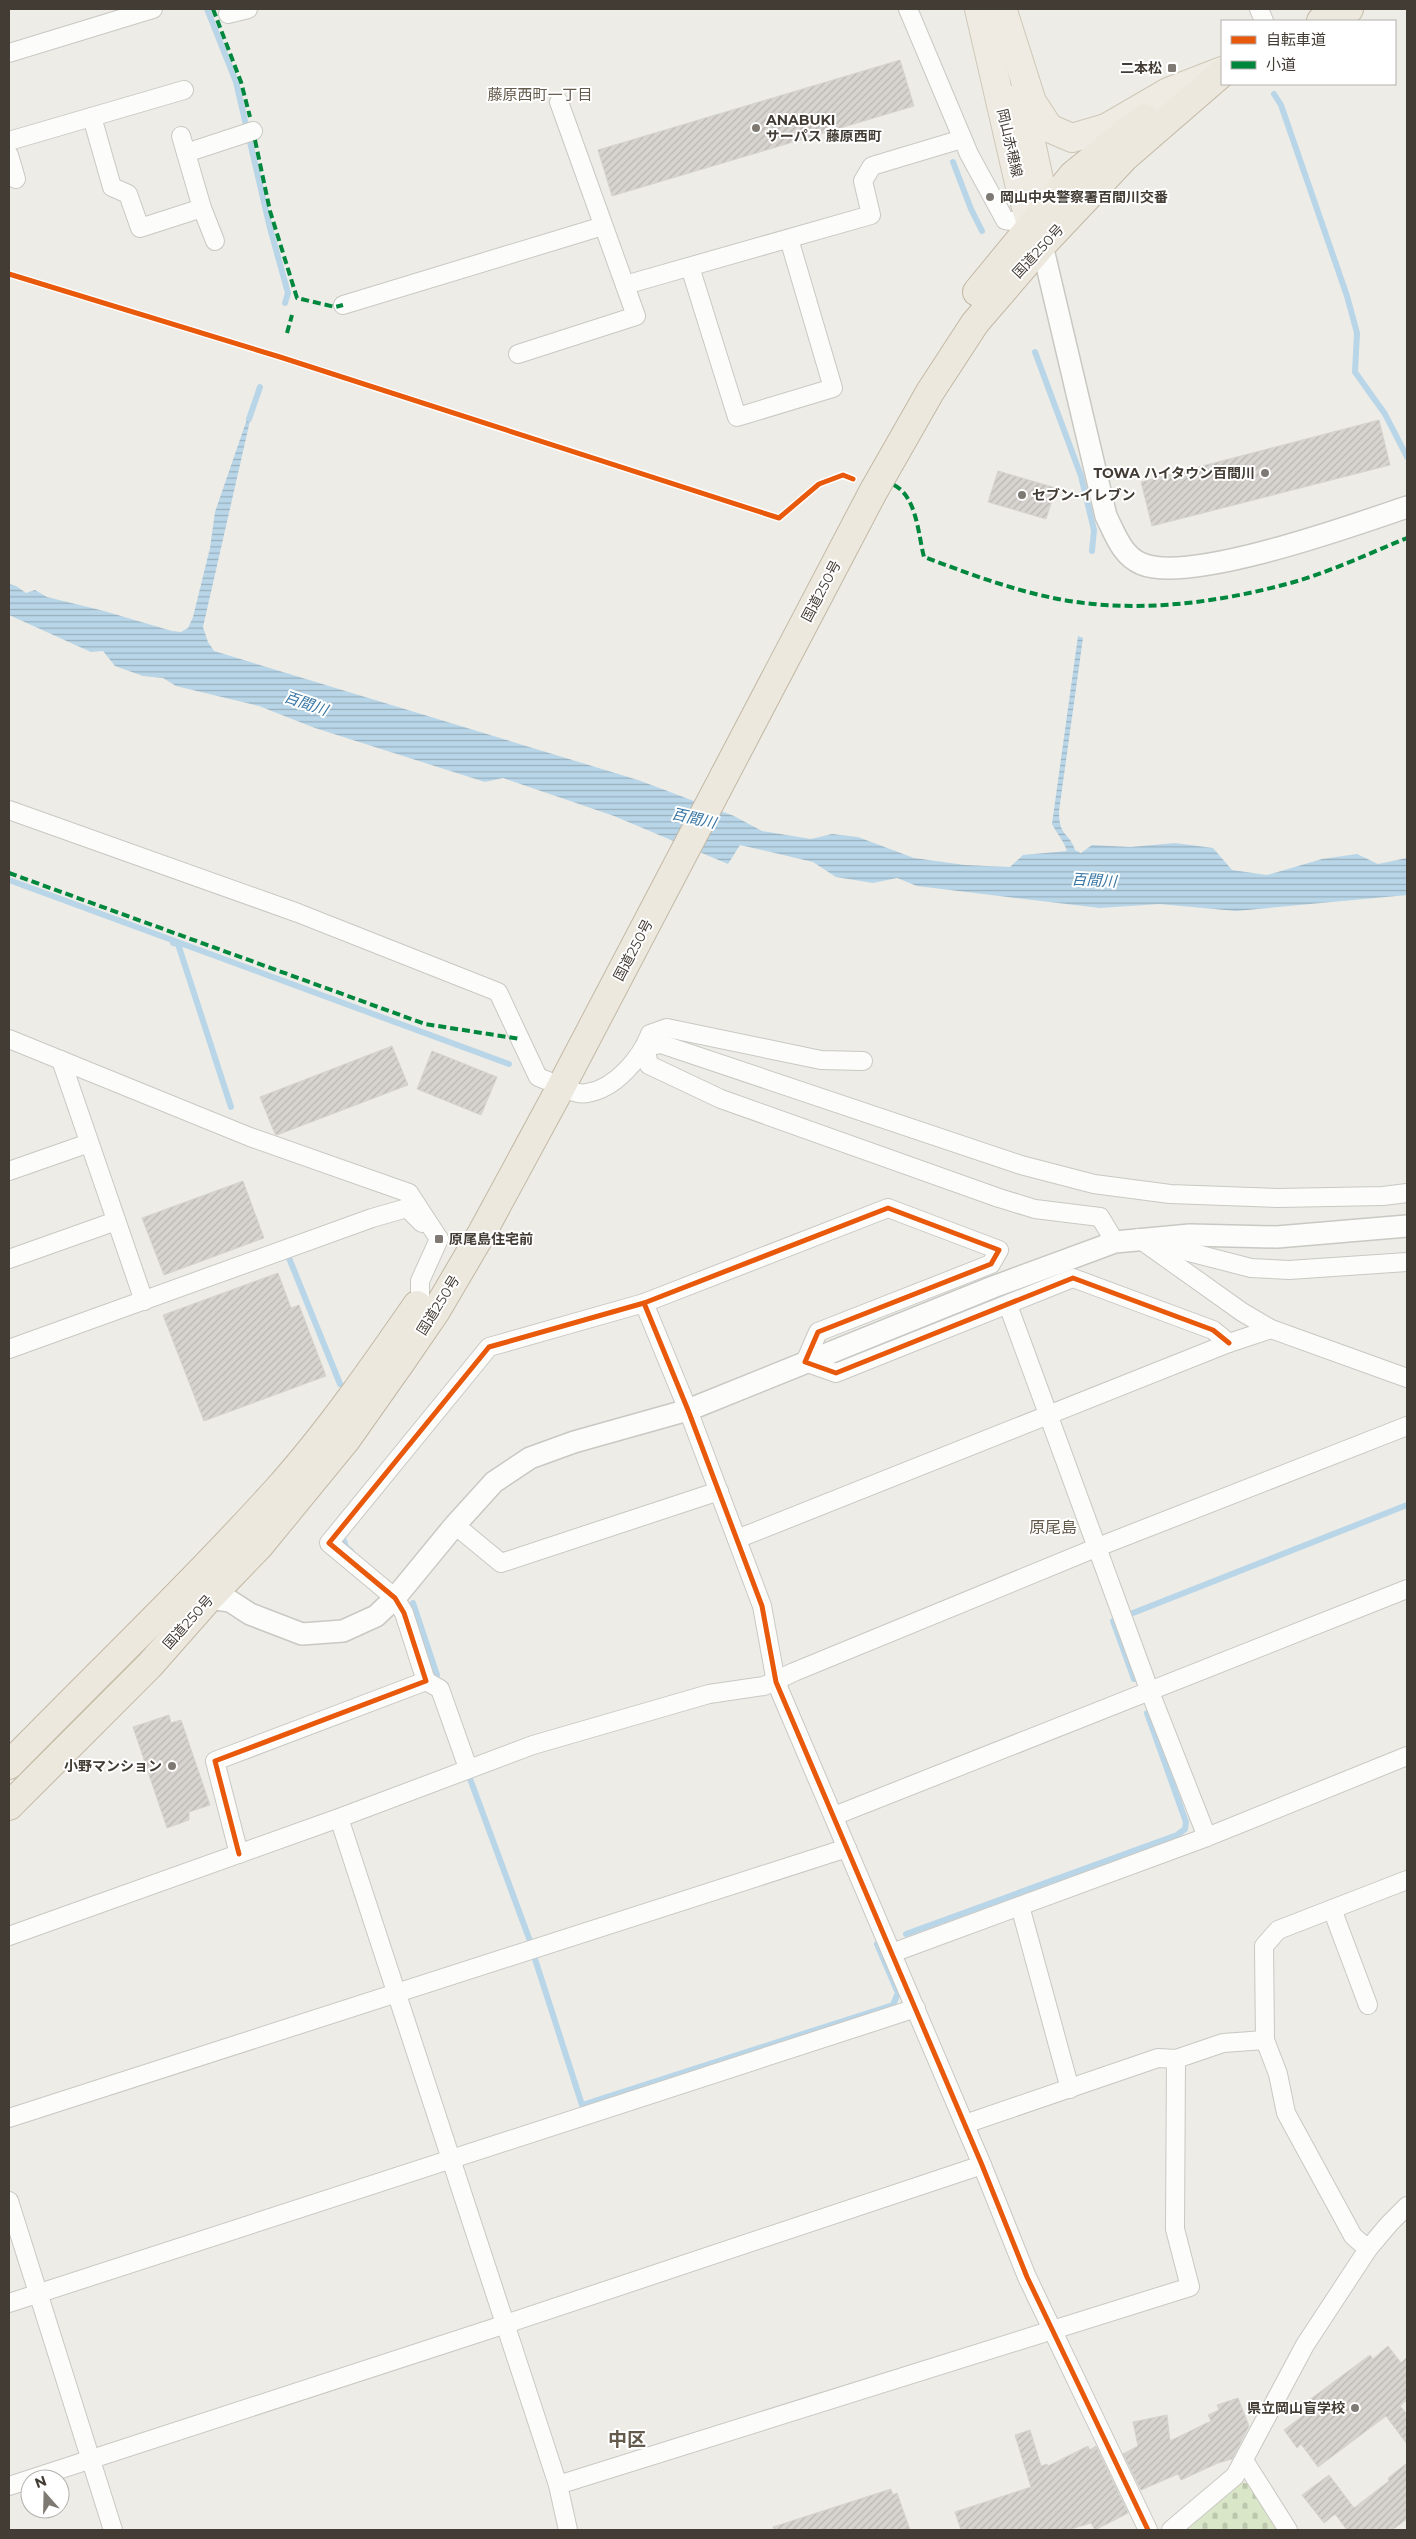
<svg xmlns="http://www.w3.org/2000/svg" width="1416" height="2539" font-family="Montserrat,'Noto Sans JP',sans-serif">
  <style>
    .cemetery { fill: url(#cemetery-stones) }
    .water { fill: url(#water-rules) }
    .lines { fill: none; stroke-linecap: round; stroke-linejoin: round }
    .stream { stroke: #b9d6e8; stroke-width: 6 }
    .building { fill: url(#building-hatch); stroke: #d5d3cd }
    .minor-casing { stroke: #c9c8c3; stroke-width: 20 }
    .tertiary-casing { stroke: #c9c8c3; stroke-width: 24 }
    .primary-casing { stroke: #cec7b6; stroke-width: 30 }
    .trunk-casing { stroke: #c3b8a4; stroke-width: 30 }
    .minor { stroke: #fcfcfb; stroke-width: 18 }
    .tertiary { stroke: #fcfcfb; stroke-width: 21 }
    .primary { stroke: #efebe2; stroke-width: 28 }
    .trunk { stroke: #ece8de; stroke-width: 28 }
    .quiet { stroke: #00873e; stroke-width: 4; stroke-dasharray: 8 4; stroke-linecap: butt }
    .cycleway-casing { stroke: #fff; stroke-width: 8 }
    .cycleway { stroke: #e8590c; stroke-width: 5 }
    .poi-dot { fill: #7e7a73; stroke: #fff; stroke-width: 2 }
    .labels { text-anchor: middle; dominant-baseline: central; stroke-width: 4; stroke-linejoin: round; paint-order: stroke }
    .poi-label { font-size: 14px; font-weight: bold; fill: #423c34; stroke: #fff; text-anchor: end }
    .street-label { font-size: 14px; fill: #423c34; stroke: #fff }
    .neighbourhood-label { font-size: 15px; fill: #645a4c; stroke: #fff }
    .water-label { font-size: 15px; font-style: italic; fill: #3775a4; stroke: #fff }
    .quarter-label { font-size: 16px; fill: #645a4c; stroke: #fff }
    .district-label { font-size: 19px; font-weight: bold; fill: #645a4c; stroke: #fff }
  </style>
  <defs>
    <pattern id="cemetery-stones" width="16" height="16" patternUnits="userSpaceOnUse" patternTransform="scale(1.25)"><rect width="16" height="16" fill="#dae6c8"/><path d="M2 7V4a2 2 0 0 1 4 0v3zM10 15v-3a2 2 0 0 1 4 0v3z" fill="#bcc6ac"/></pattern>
    <pattern id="water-rules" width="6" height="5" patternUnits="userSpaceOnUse" patternTransform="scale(1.25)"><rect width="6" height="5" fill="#b9d6e8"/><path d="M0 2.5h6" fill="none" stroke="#98afbd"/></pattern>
    <pattern id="building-hatch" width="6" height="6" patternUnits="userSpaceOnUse" patternTransform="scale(1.25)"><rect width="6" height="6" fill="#d7d4cf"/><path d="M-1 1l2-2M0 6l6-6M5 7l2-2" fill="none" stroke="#bab7b2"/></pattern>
  </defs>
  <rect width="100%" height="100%" fill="#edece7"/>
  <!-- cemetery -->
  <polygon class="cemetery" points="1236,2481 1253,2485 1281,2530 1179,2530"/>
  <!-- water -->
  <path class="water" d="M 257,390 L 203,627 L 208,642 L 214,651 L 638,780 L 734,816 L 762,831 L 811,839 L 832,834 L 858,837 L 914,858 L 965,865 L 1010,867 L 1023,855 L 1067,851 C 1064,841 1057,834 1052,824 L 1078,636 L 1083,638 L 1059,811 C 1059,838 1069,831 1075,850 L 1081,853 L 1092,845 L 1130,847 L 1175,843 L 1213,848 L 1232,870 L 1267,875 L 1322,859 L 1357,854 L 1378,864 L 1407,858 L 1407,895 L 1236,911 L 1159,904 L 1100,908 L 917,886 L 897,878 L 873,883 L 836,877 L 813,862 L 740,845 L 728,864 L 614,816 L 503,778 L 485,782 L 315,728 L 259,706 L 176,686 L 163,678 L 143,676 L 115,666 L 103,651 L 91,652 L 9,615 L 9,584 L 16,586 L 26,593 L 35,590 L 47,597 L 104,611 L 172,631 L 181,632 L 188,628 L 193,617 L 210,548 L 215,512 Z"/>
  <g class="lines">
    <!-- stream -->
    <g class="stream">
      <polyline points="207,9 236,82 270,228 288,293 285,303"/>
      <polyline points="1274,94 1281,105 1347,296 1357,333 1355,372 1385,414 1407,457"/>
      <polyline points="953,162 971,209 982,231"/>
      <polyline points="1035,352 1081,476 1094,530 1092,551"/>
      <polyline points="249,419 260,387"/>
      <polyline points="9,880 509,1064"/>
      <polyline points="173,943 178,944 231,1107"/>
      <polyline points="289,1258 340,1384"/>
      <polyline points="345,1532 342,1535 346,1547 351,1551"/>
      <polyline points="413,1603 437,1675"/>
      <polyline points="1133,1613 1407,1505"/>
      <polyline points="1116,1620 1113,1621 1134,1679"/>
      <polyline points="469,1776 530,1941"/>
      <polyline points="906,1934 1177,1835 1185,1829 1186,1822 1147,1713"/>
      <polyline points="535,1959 582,2105 893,2005 898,1993 877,1944 880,1943"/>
    </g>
  </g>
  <!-- building -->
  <g class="building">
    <polygon points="900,60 914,106 612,196 598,150"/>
    <polygon points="1379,420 1390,465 1152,526 1141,482"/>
    <polygon points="998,471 1056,488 1046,519 988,502"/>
    <polygon points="392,1046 408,1085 277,1135 275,1134 260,1097"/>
    <polygon points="432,1051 497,1077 481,1115 417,1089"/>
    <polygon points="243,1181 264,1238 164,1275 142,1218"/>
    <polygon points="278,1273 291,1308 299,1305 326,1376 204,1421 163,1315"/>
    <polygon points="169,1715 171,1723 181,1720 210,1805 189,1812 189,1820 167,1828 133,1727"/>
    <polygon points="1388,2346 1401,2363 1407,2357 1407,2400 1400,2406 1407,2414 1407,2444 1386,2416 1318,2467 1301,2444 1297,2448 1284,2430 1309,2411 1304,2404 1370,2355 1373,2359"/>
    <polygon points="1238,2398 1249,2426 1232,2459 1218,2463 1181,2480 1178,2474 1141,2490 1123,2454 1138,2446 1133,2422 1167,2415 1170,2441 1211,2421 1208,2415 1219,2410 1217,2405"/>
    <polygon points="1030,2430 1041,2466 1047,2464 1048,2466 1088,2446 1090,2450 1096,2446 1128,2513 1095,2530 1091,2523 1068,2530 961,2530 955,2512 1031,2487 1015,2435"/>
    <polygon points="1407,2463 1407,2519 1392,2530 1347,2530 1335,2514 1324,2523 1302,2495 1329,2475 1354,2508 1389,2481 1388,2478"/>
    <polygon points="891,2489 893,2495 897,2493 910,2530 774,2530 773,2527"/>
  </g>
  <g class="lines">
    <defs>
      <g id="minor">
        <polyline points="908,9 969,154 1005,220 1031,224"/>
        <polyline points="1259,9 1264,21"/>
        <polyline points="228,14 248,9"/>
        <polyline points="9,53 153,9"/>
        <polyline points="92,117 112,187 128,194 140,228 202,208"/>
        <polyline points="181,136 202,208 215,241"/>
        <polyline points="9,141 184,90"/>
        <polyline points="186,153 253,131"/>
        <polyline points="9,155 16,179"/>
        <polyline points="690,267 737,417 833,388 789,239"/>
        <polyline points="625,285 871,215 863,181 872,166 962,139"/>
        <polyline points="343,305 603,226"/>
        <polyline points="518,354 636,316 559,102"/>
        <polyline points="9,810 298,913 498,992 538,1077 548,1081"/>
        <polyline points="9,1039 250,1137 409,1193 439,1239"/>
        <polyline points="645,1047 661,1044 1021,1165 1094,1184 1170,1194 1278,1198 1383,1196 1407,1193"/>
        <polyline points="645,1047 649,1065 721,1099 999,1198 1035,1209 1100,1217 1115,1242"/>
        <polyline points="61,1060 144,1301"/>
        <path d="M 561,1087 C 569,1090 579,1095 587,1093 C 615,1089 641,1058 650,1034 L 667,1028 L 821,1060 L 863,1061"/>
        <polyline points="9,1171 89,1143"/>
        <polyline points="1138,1238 1242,1312 1271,1329 1407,1378"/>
        <polyline points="1150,1242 1251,1268 1289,1270 1407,1262"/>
        <polyline points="9,1259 116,1221"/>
        <polyline points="420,1301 420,1281 439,1239"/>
        <polyline points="644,1303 688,1410 762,1606 776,1682 982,2165 1027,2277 1148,2530"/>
        <polyline points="1008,1305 1150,1692 1207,1837"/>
        <polyline points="9,1349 372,1218 407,1208 422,1223"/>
        <polyline points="455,1525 501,1563 719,1491"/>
        <polyline points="737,1539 1229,1343 1271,1329"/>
        <polyline points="426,1681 440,1689 468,1768"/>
        <polyline points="834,1816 1407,1589"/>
        <polyline points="339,1818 558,2485 568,2530"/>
        <polyline points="239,1854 215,1761 426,1681 404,1613 395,1598 329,1543 489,1347 644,1303 888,1208 999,1250 991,1264 818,1332 805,1362 836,1373 1073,1278 1213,1330 1229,1343"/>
        <polyline points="1020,1906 1070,2089"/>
        <polyline points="1332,1909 1368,2005"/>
        <polyline points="9,1936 339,1818 533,1745 709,1694 764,1686 794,1672 1098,1547 1407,1426"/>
        <polyline points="892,1953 1207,1837 1407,1756"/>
        <polyline points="9,2118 847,1848"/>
        <polyline points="965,2124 1158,2058 1176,2059 1223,2043 1265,2040"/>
        <polyline points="9,2201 113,2530"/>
        <polyline points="1368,2249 1353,2236 1286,2113 1278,2074 1265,2040 1264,1946 1278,1930 1407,1880"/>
        <polyline points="9,2303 916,2008"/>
        <polyline points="1245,2462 1288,2530"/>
        <polyline points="558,2485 1190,2287 1175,2229 1176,2059"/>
        <polyline points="9,2486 503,2325 982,2165"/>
        <polyline points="1171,2530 1235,2476 1305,2345 1368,2249 1389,2224 1407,2206"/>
      </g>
      <g id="tertiary">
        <path d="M 1042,245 L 1106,516 C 1115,534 1122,556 1142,564 C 1190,584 1354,525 1407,507"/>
        <polyline points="209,1598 230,1601 250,1614 302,1634 343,1631 376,1616 395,1598 455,1525 494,1482 530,1458 574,1442 688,1410 993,1287 1115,1242 1190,1235 1277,1237 1407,1226"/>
      </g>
      <g id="primary">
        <polyline points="979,9 1019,183 1031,224 1041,244"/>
        <polyline points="1003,11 1032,102 1049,128 1072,138 1106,128 1168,92 1222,71"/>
        <polyline points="1021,96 1045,207 1043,225"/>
      </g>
      <g id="trunk">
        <polyline points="1321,21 1349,9"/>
        <polyline points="977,292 1073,175 1144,118"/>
        <path d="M 9,1765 C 99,1673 192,1584 278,1489 C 329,1432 374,1367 417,1305"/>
        <polyline points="9,1806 149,1666 209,1598 260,1545 346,1440 401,1362 436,1311 483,1231 561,1087 873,492 930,392 975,323 1042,245 1125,157 1222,73"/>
      </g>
    </defs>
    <!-- minor casing -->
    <use href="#minor" class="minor-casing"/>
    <!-- tertiary casing -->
    <use href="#tertiary" class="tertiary-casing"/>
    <!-- primary casing -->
    <use href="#primary" class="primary-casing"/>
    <!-- trunk casing -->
    <use href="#trunk" class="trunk-casing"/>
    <!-- minor -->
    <use href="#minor" class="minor"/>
    <!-- tertiary -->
    <use href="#tertiary" class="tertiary"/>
    <!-- primary -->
    <use href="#primary" class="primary"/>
    <!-- trunk -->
    <use href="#trunk" class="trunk"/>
    <!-- quiet -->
    <g class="quiet">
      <polyline points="213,9 241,82 250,117"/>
      <polyline points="255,140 270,211 297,298 335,307 343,305"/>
      <polyline points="287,333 292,315"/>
      <path d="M 894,485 C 917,497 918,534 924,557 C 967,573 1012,590 1058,599 C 1136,614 1218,603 1294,582 C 1332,571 1370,553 1407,538"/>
      <polyline points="9,873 425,1024 520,1039"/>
    </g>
    <defs>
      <g id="cycleway">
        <polyline points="9,274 280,357 779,518 819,484 843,475 853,479"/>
        <polyline points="644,1303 688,1410 762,1606 776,1682 982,2165 1027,2277 1148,2530"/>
        <polyline points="239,1854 215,1761 426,1681 404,1613 395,1598 329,1543 489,1347 644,1303 888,1208 999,1250 991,1264 818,1332 805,1362 836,1373 1073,1278 1213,1330 1229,1343"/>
      </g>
    </defs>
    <!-- cycleway casing -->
    <use href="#cycleway" class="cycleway-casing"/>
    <!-- cycleway -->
    <use href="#cycleway" class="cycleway"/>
  </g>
  <!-- markers -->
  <g class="poi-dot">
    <rect x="1167" y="63" width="10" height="10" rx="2.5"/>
    <circle cx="756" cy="128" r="5"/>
    <circle cx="990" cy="197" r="5"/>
    <circle cx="1265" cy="473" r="5"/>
    <circle cx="1022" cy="495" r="5"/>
    <rect x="434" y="1234" width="10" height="10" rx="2.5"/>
    <circle cx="172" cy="1766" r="5"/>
    <circle cx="1355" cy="2408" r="5"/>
  </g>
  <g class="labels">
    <!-- poi labels -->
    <g class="poi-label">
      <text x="1162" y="68">二本松</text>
      <text x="766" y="120" text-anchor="start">ANABUKI<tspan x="766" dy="16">サーパス 藤原西町</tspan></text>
      <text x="1000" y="197" text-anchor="start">岡山中央警察署百間川交番</text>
      <text x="1255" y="473">TOWA ハイタウン百間川</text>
      <text x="1032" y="495" text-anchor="start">セブン-イレブン</text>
      <text x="449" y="1239" text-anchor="start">原尾島住宅前</text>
      <text x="162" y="1766">小野マンション</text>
      <text x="1345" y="2408">県立岡山盲学校</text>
    </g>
    <!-- street labels -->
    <g class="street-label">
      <text transform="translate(1010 143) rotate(77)">岡山赤穂線</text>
      <text transform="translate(1038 251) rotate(-47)">国道250号</text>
      <text transform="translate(821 591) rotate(-62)">国道250号</text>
      <text transform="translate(633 950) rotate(-62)">国道250号</text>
      <text transform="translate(438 1305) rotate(-58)">国道250号</text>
      <text transform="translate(188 1622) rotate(-48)">国道250号</text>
    </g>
    <!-- neighbourhood labels -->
    <g class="neighbourhood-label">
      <text x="540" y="94">藤原西町一丁目</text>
    </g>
    <!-- water labels -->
    <g class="water-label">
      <text transform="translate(306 703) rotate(19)">百間川</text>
      <text transform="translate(694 818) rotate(13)">百間川</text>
      <text transform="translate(1094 880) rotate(3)">百間川</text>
    </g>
    <!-- quarter labels -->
    <g class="quarter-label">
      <text x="1053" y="1527">原尾島</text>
    </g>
    <!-- district labels -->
    <g class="district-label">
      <text x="627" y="2439">中区</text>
    </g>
  </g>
  <!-- border -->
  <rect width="1416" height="2539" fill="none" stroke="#423c34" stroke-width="20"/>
  <!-- legend -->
  <rect x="1221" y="20" width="175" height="65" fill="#ffffff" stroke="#b3b1ae"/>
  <rect x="1231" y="36" width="25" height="8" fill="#e8590c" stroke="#b3b1ae"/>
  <text x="1266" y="45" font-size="15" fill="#423c34">自転車道</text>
  <rect x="1231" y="61" width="25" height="8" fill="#00873e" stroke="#b3b1ae"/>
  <text x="1266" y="70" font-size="15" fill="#423c34">小道</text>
  <!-- north arrow -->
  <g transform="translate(45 2494) rotate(340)"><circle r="24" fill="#ffffff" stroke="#b3b1ae"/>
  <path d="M0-4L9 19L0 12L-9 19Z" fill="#7e7a73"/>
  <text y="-8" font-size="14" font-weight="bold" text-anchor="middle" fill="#423c34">N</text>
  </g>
</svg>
